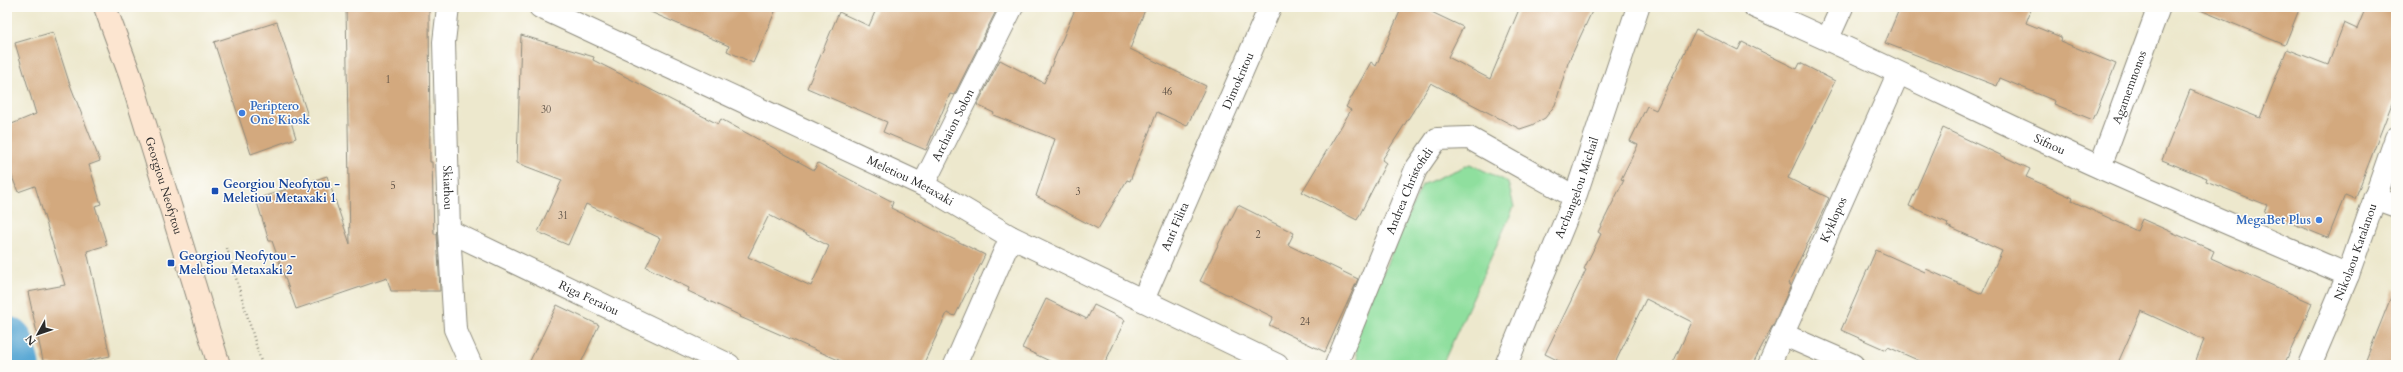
<svg xmlns="http://www.w3.org/2000/svg" width="2403" height="372" font-family="Cardo,serif">
  <style>
    .green { fill: #8fdf9e; stroke: #5d8564 }
    .lines { fill: none; stroke-linecap: round; stroke-linejoin: round }
    .river { stroke: #5aa8d4; stroke-width: 53 }
    .building { fill: #d3a97e; fill-rule: evenodd }
    .street-casing { stroke: #8c8a7c; stroke-width: 24 }
    .secondary-casing { stroke: #8c8a7c; stroke-width: 24 }
    .path { stroke: #8c8a7c; stroke-width: 2.5; stroke-dasharray: 1 3; stroke-linecap: butt }
    .street { stroke: #fff; stroke-width: 22 }
    .secondary { stroke: #fce5d0; stroke-width: 22 }
    .shop-dot { fill: #3f7fe0; stroke: #fdfcf7; stroke-width: 1.5 }
    .transit-dot { fill: #1a4fb4; stroke: #fdfcf7; stroke-width: 1.5 }
    .labels { text-anchor: middle; dominant-baseline: central; stroke-width: 3; stroke-linejoin: round; paint-order: stroke }
    .number-label { font-size: 10px; fill: #554a40 }
    .street-label { font-size: 12px; fill: #2b2b2b; stroke: #fdfcf7 }
    .shop-label { font-size: 12px; font-weight: bold; fill: #366cbe; stroke: #fdfcf7; text-anchor: start }
    .transit-label { font-size: 12px; font-weight: bold; fill: #164399; stroke: #fdfcf7; text-anchor: start }
  </style>
  <rect width="100%" height="100%" fill="#fdfcf7"/>
  <filter id="ink" filterUnits="userSpaceOnUse"><feTurbulence type="fractalNoise" baseFrequency=".025" numOctaves="2"/><feDisplacementMap in="SourceGraphic" scale="8" xChannelSelector="R" yChannelSelector="G"/><feConvolveMatrix kernelMatrix="1 2 1 2 8 2 1 2 1" color-interpolation-filters="sRGB"/></filter>
  <filter id="wash" filterUnits="userSpaceOnUse"><feTurbulence type="fractalNoise" baseFrequency=".012" numOctaves="4" result="noise"/><feDisplacementMap in="SourceGraphic" scale="16" xChannelSelector="R" yChannelSelector="G"/><feGaussianBlur stdDeviation="0.9" result="paint"/><feColorMatrix in="noise" values="0 0 0 0 0 0 0 0 0 0 0 0 0 0 0 0 0 1.4 0 .05"/><feComposite in="paint" operator="in"/></filter>
  <g filter="url(#wash)">
    <rect width="100%" height="100%" fill="#ede8cd"/>
    <!-- green -->
    <polygon class="green" points="1470,164 1508,182 1514,207 1442,365 1360,365 1353,339 1422,185"/>
    <g class="lines">
      <!-- river -->
      <polyline class="river" points="7,343 13,365"/>
    </g>
    <g id="blocks">
      <!-- building -->
      <g class="building">
        <polygon points="346,7 429,7 430,162 432,162 434,234 437,234 440,291 391,291 387,278 296,309 272,241 269,241 256,199 327,176 350,244"/>
        <polygon points="639,7 777,7 753,63 727,51 729,46"/>
        <polygon points="877,7 998,7 954,95 950,94 926,150 883,132 887,122 807,88 839,12 869,26"/>
        <polygon points="1076,7 1146,7 1130,49 1206,86 1187,126 1157,112 1130,181 1127,180 1098,229 1036,196 1055,139 993,115 994,113 977,105 1000,60 1044,83"/>
        <polygon points="1402,7 1421,7 1463,27 1448,57 1490,79 1520,7 1594,7 1568,63 1555,105 1545,118 1532,125 1520,129 1431,83 1382,160 1386,163 1357,220 1302,192 1351,110 1346,107 1371,62 1376,66"/>
        <polygon points="1900,7 2032,7 2026,23 2061,37 2060,41 2116,64 2093,120 2054,104 2055,101 2000,78 1997,86 1885,43"/>
        <polygon points="2193,7 2300,7 2285,45"/>
        <polygon points="2366,7 2396,7 2396,93 2355,199 2345,195 2328,238 2264,212 2267,205 2206,181 2207,178 2162,160 2190,90 2260,118 2287,49 2328,65 2344,23 2357,29"/>
        <polygon points="277,22 308,116 291,122 296,138 251,154 214,42"/>
        <polygon points="1696,29 1738,50 1742,42 1797,69 1800,63 1835,81 1788,178 1829,198 1788,284 1791,285 1775,321 1752,365 1672,365 1692,322 1646,299 1614,365 1567,365 1545,354 1586,270 1584,269 1601,234 1598,232 1624,180 1621,179 1638,145 1630,141 1647,106 1656,110"/>
        <polygon points="53,32 69,82 100,161 89,165 101,204 95,206 107,245 87,251 110,356 68,365 44,365 28,292 65,285 35,186 18,192 7,164 7,126 36,114 15,43"/>
        <path d="M 521,35 L 594,57 L 593,60 L 718,124 L 721,119 L 814,170 L 818,163 L 893,202 L 891,208 L 985,255 L 955,316 L 947,313 L 923,365 L 850,365 L 740,317 L 741,316 L 688,291 L 689,288 L 646,267 L 660,238 L 586,204 L 568,245 L 538,232 L 562,180 L 517,163 ZM 769,215 L 829,246 L 811,286 L 748,257 Z"/>
        <polygon points="1943,128 2030,169 2026,177 2073,198 2072,201 2137,231 2142,219 2214,251 2211,258 2312,303 2284,365 2194,365 2204,340 2141,311 2117,365 1929,365 1888,347 1886,350 1841,330 1876,250 1925,272 1926,269 1982,294 2002,251 1947,226 1948,223 1909,206"/>
        <polygon points="1238,205 1294,233 1288,245 1358,279 1325,352 1269,325 1273,317 1200,281"/>
        <polygon points="2395,287 2396,365 2364,365"/>
        <polygon points="1046,299 1087,319 1094,305 1125,320 1104,365 1058,365 1022,348"/>
        <polygon points="557,305 599,325 580,365 528,365"/>
      </g>
    </g>
  </g>
  <g filter="url(#ink)">
    <use href="#blocks" fill-opacity="0" stroke="#8c8a7c" stroke-width="1"/>
    <g class="lines">
      <defs>
        <g id="street">
          <path id="s1" d="M 448,7 L 444,42 L 449,231 L 455,329 L 471,365"/>
          <path id="s2" d="M 540,7 L 923,185 L 1011,237 L 1277,365"/>
          <path id="s3" d="M 1755,7 C 1871,57 1984,115 2099,167 C 2182,204 2265,239 2348,275"/>
          <polyline points="1828,38 1842,7"/>
          <path id="s4" d="M 2100,167 L 2159,7"/>
          <path id="s5" d="M 923,185 L 1012,7"/>
          <polyline points="2374,198 2396,206"/>
          <path id="s6" d="M 449,231 L 729,365"/>
          <path id="s7" d="M 1143,300 L 1270,7"/>
          <polyline points="1782,334 1853,365"/>
          <polyline points="955,365 1011,237"/>
          <path id="s8" d="M 1336,365 L 1416,169 L 1437,139 L 1469,138 L 1575,197"/>
          <path id="s9" d="M 1506,365 L 1575,197 L 1638,7"/>
          <path id="s10" d="M 1769,365 L 1898,74"/>
          <path id="s11" d="M 2310,365 L 2348,275 L 2396,138"/>
        </g>
        <g id="secondary">
          <path id="s12" d="M 105,7 L 130,75 L 219,365"/>
        </g>
      </defs>
      <!-- street casing -->
      <use href="#street" class="street-casing"/>
      <!-- secondary casing -->
      <use href="#secondary" class="secondary-casing"/>
      <!-- path -->
      <polyline class="path" points="227,248 262,365"/>
      <!-- street -->
      <use href="#street" class="street"/>
      <!-- secondary -->
      <use href="#secondary" class="secondary"/>
    </g>
  </g>
  <!-- markers -->
  <g class="shop-dot">
    <circle cx="242" cy="113" r="4"/>
    <circle cx="2319" cy="220" r="4"/>
  </g>
  <g class="transit-dot">
    <rect x="211" y="187" width="8" height="8" rx="2"/>
    <rect x="167" y="259" width="8" height="8" rx="2"/>
  </g>
  <g class="labels">
    <!-- number labels -->
    <g class="number-label">
      <text x="388" y="80">1</text>
      <text x="1167" y="92">46</text>
      <text x="546" y="110">30</text>
      <text x="393" y="186">5</text>
      <text x="1078" y="192">3</text>
      <text x="563" y="216">31</text>
      <text x="1258" y="235">2</text>
      <text x="1305" y="322">24</text>
    </g>
    <!-- street labels -->
    <g class="street-label">
      <text stroke="none"><textPath href="#s7" startOffset="239">Dimokritou</textPath></text>
      <text stroke="none"><textPath href="#s4" startOffset="85">Agamemnonos</textPath></text>
      <text stroke="none"><textPath href="#s5" startOffset="67">Archaion Solon</textPath></text>
      <text stroke="none"><textPath href="#s3" startOffset="325">Sifnou</textPath></text>
      <text stroke="none"><textPath href="#s2" startOffset="409">Meletiou Metaxaki</textPath></text>
      <text stroke="none"><textPath href="#s12" startOffset="188">Georgiou Neofytou</textPath></text>
      <text stroke="none"><textPath href="#s1" startOffset="181">Skiathou</textPath></text>
      <text stroke="none"><textPath href="#s9" startOffset="191">Archangelou Michail</textPath></text>
      <text stroke="none"><textPath href="#s8" startOffset="189">Andrea Christofidi</textPath></text>
      <text stroke="none"><textPath href="#s10" startOffset="159">Kyklopos</textPath></text>
      <text stroke="none"><textPath href="#s7" startOffset="80">Anti Filita</textPath></text>
      <text stroke="none"><textPath href="#s11" startOffset="122">Nikolaou Katalanou</textPath></text>
      <text stroke="none"><textPath href="#s6" startOffset="155">Riga Feraiou</textPath></text>
    </g>
    <!-- shop labels -->
    <g class="shop-label">
      <text x="250" y="106">Periptero<tspan x="250" dy="14">One Kiosk</tspan></text>
      <text x="2311" y="220" text-anchor="end">MegaBet Plus</text>
    </g>
    <!-- transit labels -->
    <g class="transit-label">
      <text x="223" y="184">Georgiou Neofytou -<tspan x="223" dy="14">Meletiou Metaxaki 1</tspan></text>
      <text x="179" y="256">Georgiou Neofytou -<tspan x="179" dy="14">Meletiou Metaxaki 2</tspan></text>
    </g>
  </g>
  <!-- margin -->
  <rect width="2403" height="372" fill="none" stroke="#fdfcf7" stroke-width="24"/>
  <!-- north arrow -->
  <g transform="translate(38 334) rotate(230)" stroke="#fdfcf7" stroke-width="3" paint-order="stroke">
  <path d="M0-3L7 15L0 10L-7 15Z" fill="#2b2b2b"/>
  <text y="-6" font-size="11" font-weight="bold" text-anchor="middle" fill="#2b2b2b">N</text>
  </g>
</svg>
